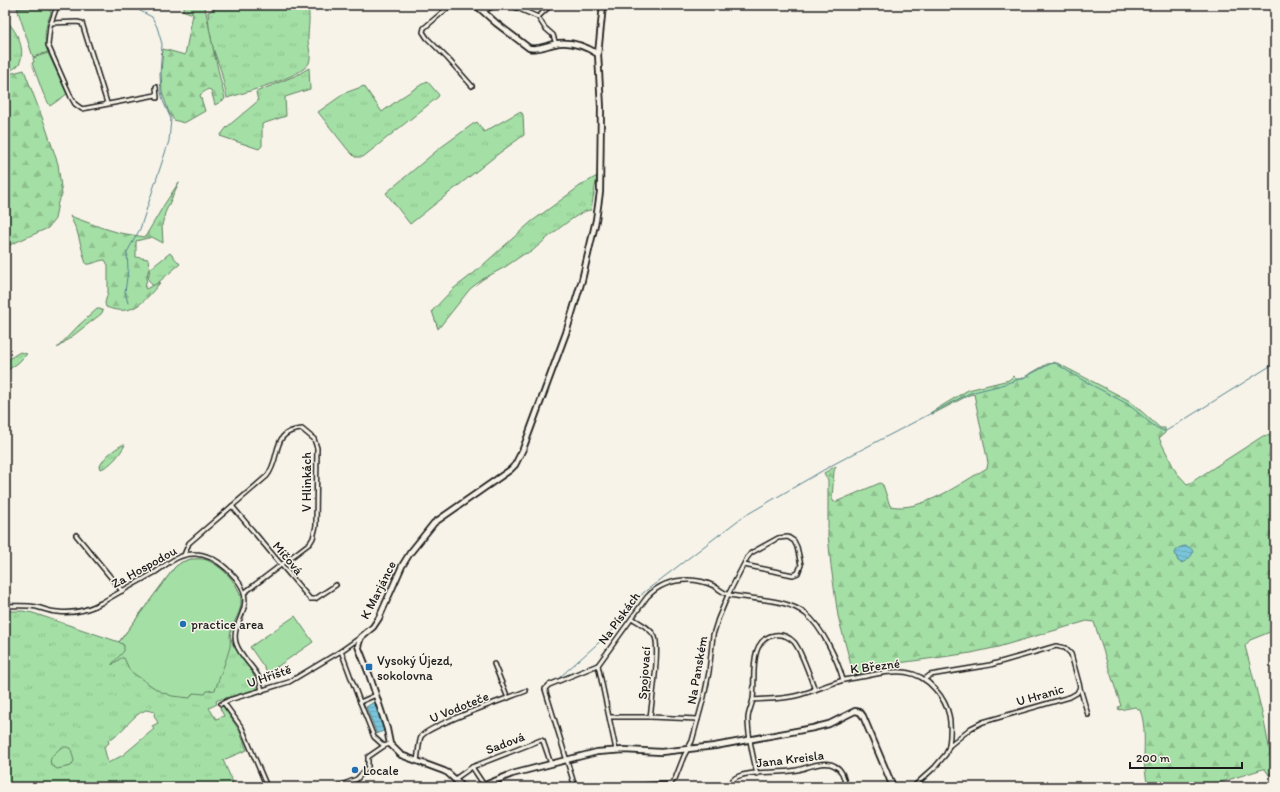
<svg xmlns="http://www.w3.org/2000/svg" width="1280" height="792" font-family="Itim,sans-serif">
  <style>
    .grass { fill: url(#grass-tufts); stroke: #607e61; fill-rule: evenodd }
    .forest { fill: url(#forest-firs); stroke: #607e61 }
    .green { fill: #a4e0a6; stroke: #607e61 }
    .water { fill: url(#water-rules); stroke: #54818e }
    .lines { fill: none; stroke-linecap: round; stroke-linejoin: round }
    .stream { stroke: #54818e; stroke-width: 1 }
    .street-casing { stroke: #1c1c1c; stroke-width: 6 }
    .secondary-casing { stroke: #1c1c1c; stroke-width: 8 }
    .street { stroke: #f7f3e8; stroke-width: 3 }
    .secondary { stroke: #f7f3e8; stroke-width: 4.5 }
    .poi-dot { fill: #1f6fb2; stroke: #f7f3e8; stroke-width: 1.5 }
    .labels { text-anchor: middle; dominant-baseline: central; stroke-width: 3; stroke-linejoin: round; paint-order: stroke }
    .street-label { font-size: 13px; fill: #1c1c1c; stroke: #f7f3e8 }
    .poi-label { font-size: 13px; fill: #1c1c1c; stroke: #f7f3e8; text-anchor: start }
  </style>
  <defs>
    <pattern id="grass-tufts" width="24" height="20" patternUnits="userSpaceOnUse"><rect width="24" height="20" fill="#a4e0a6"/><path d="M3 7l-1-3M5 7V3M7 7l1-3M15 17l-1-3M17 17v-4M19 17l1-3" fill="none" stroke="#8dc08e"/></pattern>
    <pattern id="forest-firs" width="22" height="20" patternUnits="userSpaceOnUse"><rect width="22" height="20" fill="#a4e0a6"/><path d="M5 1l3.5 6h-7zM16 11l3.5 6h-7z" fill="#8dc08e"/></pattern>
    <pattern id="water-rules" width="6" height="5" patternUnits="userSpaceOnUse"><rect width="6" height="5" fill="#7ac5da"/><path d="M0 2.5h6" fill="none" stroke="#69a9ba"/></pattern>
  </defs>
  <rect width="100%" height="100%" fill="#f7f3e8"/>
  <filter id="ink" filterUnits="userSpaceOnUse"><feTurbulence type="fractalNoise" baseFrequency=".025" numOctaves="2"/><feDisplacementMap in="SourceGraphic" scale="8" xChannelSelector="R" yChannelSelector="G"/><feConvolveMatrix kernelMatrix="1 2 1 2 8 2 1 2 1" color-interpolation-filters="sRGB"/></filter>
  <g filter="url(#ink)">
    <!-- grass -->
    <g class="grass">
      <path d="M 222,5 L 307,5 C 311,15 308,28 308,39 C 308,46 312,56 309,63 C 302,77 243,93 227,98 L 221,71 L 213,48 L 209,28 L 208,12 Z"/>
      <path d="M 5,19 C 15,29 26,47 20,62 C 18,68 10,70 5,73 Z"/>
      <polygon points="309,68 310,89 285,97 286,116 262,124 262,146 259,149 220,136 227,127 258,101 256,92 297,75"/>
      <polygon points="427,81 439,95 438,97 363,157 355,157 348,150 318,112 345,93 364,86 382,112 402,97"/>
      <polygon points="519,112 522,113 523,115 524,135 498,154 410,224 386,193 440,148 473,124 477,122 484,132"/>
      <path d="M 597,176 L 591,210 C 578,210 543,242 531,252 L 524,254 L 505,267 L 483,279 L 470,289 L 438,329 L 432,311 L 453,289 L 474,273 L 531,222 L 580,186 Z"/>
      <polygon points="170,253 180,264 154,286 152,285 148,279 150,269"/>
      <polygon points="97,309 100,309 103,311 101,314 57,348 78,326"/>
      <path d="M 20,352 L 27,354 L 18,363 L 5,372 C 5,360 10,358 20,352 Z"/>
      <path d="M 122,445 L 125,445 C 119,455 112,465 101,469 L 100,466 C 105,456 112,451 122,445 Z"/>
      <path d="M 191,559 C 196,559 201,559 206,560 C 220,564 241,585 241,601 C 241,613 231,623 230,633 C 230,637 232,641 233,645 C 241,657 257,673 257,689 L 218,700 L 216,701 L 217,704 L 209,708 L 216,719 L 224,716 L 220,708 L 222,705 L 239,730 L 247,750 L 223,760 L 235,787 L 5,787 L 5,689 L 9,688 L 10,684 L 5,677 L 5,611 L 23,611 L 33,613 L 119,642 L 175,567 L 182,562 ZM 146,710 L 155,712 L 154,715 L 158,723 L 152,726 L 154,729 L 123,755 L 108,763 L 104,747 L 109,743 L 108,740 C 123,734 131,715 146,710 Z"/>
    </g>
    <!-- forest -->
    <g class="forest">
      <polygon points="186,5 205,7 213,48 225,99 215,105 211,90 208,89 200,95 205,111 184,123 174,120 169,113 162,92 161,72 163,49 185,55 193,14 182,10"/>
      <polygon points="24,70 45,125 58,164 62,195 58,202 55,219 48,228 5,247 5,75"/>
      <path d="M 179,182 L 165,213 L 162,225 L 163,243 L 152,237 L 136,241 L 136,257 L 148,259 L 149,267 L 145,288 L 146,289 L 160,282 L 159,284 C 143,303 132,317 106,307 L 105,303 L 108,292 L 108,265 L 105,260 C 98,260 93,265 86,264 L 77,231 L 70,216 L 100,227 L 120,233 L 145,237 L 164,205 Z"/>
      <path d="M 1057,363 L 1130,401 L 1160,428 L 1165,428 L 1165,433 L 1159,438 L 1176,472 L 1187,484 L 1190,483 L 1263,436 L 1274,434 L 1275,436 L 1275,630 L 1250,640 L 1245,646 C 1256,688 1268,731 1273,774 L 1269,775 L 1265,769 L 1263,769 L 1218,783 L 1197,787 L 1148,787 C 1146,778 1145,770 1144,761 C 1144,745 1146,725 1140,710 L 1135,707 L 1119,710 L 1118,707 L 1121,706 L 1094,622 L 1087,621 L 998,647 L 971,653 L 877,666 L 857,675 L 852,669 L 838,616 L 831,566 L 828,535 L 828,480 L 824,473 L 836,466 L 834,471 L 832,499 L 834,502 L 838,501 L 880,483 L 883,485 L 890,506 C 921,513 961,483 987,468 L 988,463 L 974,394 L 969,395 L 933,414 L 930,413 L 968,390 L 1009,380 L 1013,376 L 1016,379 L 1021,379 L 1047,364 Z"/>
    </g>
    <!-- green -->
    <g class="green">
      <path d="M 17,8 L 47,8 L 50,10 L 51,13 C 45,26 43,39 48,52 L 33,57 Z"/>
      <polygon points="48,53 67,94 50,106 43,93 32,63 34,62 33,58"/>
      <path d="M 191,559 C 197,559 203,558 209,561 C 222,567 240,584 241,600 C 242,612 233,621 231,631 C 229,636 231,641 230,647 C 226,661 220,676 215,690 L 207,691 L 205,694 L 193,693 L 190,698 L 172,696 L 159,691 L 130,671 L 124,658 L 121,658 L 112,665 L 112,664 L 124,651 L 124,645 L 119,642 L 175,567 L 182,562 Z"/>
      <polygon points="295,616 313,642 268,673 250,647"/>
      <path d="M 62,747 L 67,747 L 71,749 L 74,761 L 71,766 L 57,769 L 51,765 C 48,757 56,752 62,747 Z"/>
    </g>
    <!-- water -->
    <g class="water">
      <path d="M 1185,546 C 1200,549 1190,560 1181,563 L 1178,561 L 1175,553 C 1177,548 1180,547 1185,546 Z"/>
      <polygon points="374,702 376,703 385,730 377,734 366,707"/>
    </g>
    <g class="lines">
      <!-- stream -->
      <g class="stream">
        <polyline points="128,303 125,292 128,270 127,252 140,229 169,141 171,119 163,101 161,92 160,75 162,44 157,27 152,17 129,5"/>
        <path d="M 560,677 L 622,622 L 643,593 L 741,518 L 834,464 L 970,393 L 998,386 L 1023,378 L 1054,362 C 1071,374 1089,384 1107,393 C 1115,398 1124,401 1131,407 C 1140,413 1156,431 1166,431 L 1275,363"/>
      </g>
      <defs>
        <g id="street">
          <polyline points="5,5 68,5"/>
          <polyline points="103,5 115,5"/>
          <polyline points="451,5 424,28 423,32 427,38 448,59 472,86"/>
          <polyline points="510,5 538,17 545,28 553,35 556,44"/>
          <polyline points="57,6 50,26 48,45 71,97 75,104 82,109 156,95"/>
          <polyline points="314,8 314,5"/>
          <polyline points="482,11 498,5"/>
          <polyline points="538,17 551,5"/>
          <polyline points="51,23 77,22 82,23 107,103"/>
          <polyline points="156,87 157,98"/>
          <polyline points="232,506 310,599 315,599 336,585"/>
          <polyline points="76,535 122,591"/>
          <path d="M 184,555 L 189,543 L 267,476 C 282,457 270,431 302,429 L 314,439 L 317,448 L 316,526 L 313,538 L 310,543 L 244,593"/>
          <path d="M 5,606 C 16,606 26,605 37,607 C 44,609 51,612 58,612 C 73,614 88,610 101,603 C 118,593 136,583 154,573 C 166,565 179,553 195,554 C 207,554 218,561 227,569 C 234,576 242,584 244,593 C 249,613 231,625 236,643 C 240,656 252,665 258,676 C 260,681 261,686 262,691"/>
          <path d="M 632,618 C 639,623 651,628 655,637 C 660,648 652,702 650,717"/>
          <polyline points="341,651 360,702 374,737 384,746 390,744"/>
          <polyline points="494,664 508,698"/>
          <polyline points="1080,688 1088,715"/>
          <path d="M 753,700 C 767,699 782,699 795,696 C 812,692 828,684 844,680 C 853,678 862,677 871,675 C 896,670 917,668 935,689 C 951,707 952,723 949,746"/>
          <polyline points="360,702 376,695"/>
          <polyline points="224,703 242,728 267,787"/>
          <polyline points="221,704 229,700 289,682 341,651 361,637"/>
          <polyline points="610,717 650,717 698,719"/>
          <path d="M 616,750 L 598,665 L 647,597 C 658,585 672,580 688,580 C 697,580 706,582 714,586 C 719,589 725,594 730,595 C 755,600 785,598 806,614 C 822,627 838,661 843,680"/>
          <path d="M 417,761 C 418,756 419,740 421,737 C 426,726 511,697 526,691"/>
          <polyline points="472,767 484,785"/>
          <path d="M 757,774 C 753,756 748,738 748,719 C 748,712 752,706 753,699 C 756,679 747,639 775,635 C 782,634 789,637 794,642 C 801,650 811,679 815,690"/>
          <polyline points="455,779 472,767 541,740 543,741 551,764"/>
          <polyline points="336,787 357,779 368,767 368,757 384,746"/>
          <polyline points="575,787 545,689 549,685 598,665"/>
          <polyline points="593,787 670,784 675,779 684,756 692,741 704,697 709,672 713,635 718,619 728,595 747,558 751,553 778,538 788,537 794,541 797,547 801,565 798,573 793,575 744,565"/>
          <path d="M 728,787 C 731,782 733,778 739,776 C 754,770 779,774 797,770 C 807,768 825,759 835,766 C 843,770 844,779 846,787"/>
          <polyline points="913,787 935,767 946,754 949,746 971,728 983,722 1070,697 1077,693 1080,687 1071,654 1065,648 1056,646 990,665 930,675 925,679"/>
        </g>
        <g id="secondary">
          <path d="M 476,5 L 496,23 L 529,48 C 538,50 545,46 554,44 C 570,40 585,46 598,54"/>
          <polyline points="463,787 448,773 444,771 401,755 390,744 387,729 369,674 358,646 361,637 373,627 379,618 402,566 410,553 434,523 510,470 515,465 523,449 566,333 582,280 596,220 600,192 601,108 598,54 603,5"/>
          <polyline points="480,787 512,774 597,752 624,750 661,752 715,746 813,728 829,724 855,711 860,712 863,716 893,787"/>
        </g>
      </defs>
      <!-- street casing -->
      <use href="#street" class="street-casing"/>
      <!-- secondary casing -->
      <use href="#secondary" class="secondary-casing"/>
      <!-- street -->
      <use href="#street" class="street"/>
      <!-- secondary -->
      <use href="#secondary" class="secondary"/>
    </g>
  </g>
  <!-- markers -->
  <g class="poi-dot">
    <circle cx="183" cy="624" r="4"/>
    <rect x="365" y="663" width="8" height="8" rx="2"/>
    <circle cx="355" cy="770" r="4"/>
  </g>
  <g class="labels">
    <!-- street labels -->
    <g class="street-label">
      <text transform="translate(306 482) rotate(-90)">V Hlinkách</text>
      <text transform="translate(288 558) rotate(50)">Míčová</text>
      <text transform="translate(144 567) rotate(-29)">Za Hospodou</text>
      <text transform="translate(378 590) rotate(-63)">K Marjánce</text>
      <text transform="translate(619 618) rotate(-54)">Na Pískách</text>
      <text transform="translate(875 666) rotate(-7)">K Březné</text>
      <text transform="translate(697 670) rotate(-80)">Na Panském</text>
      <text transform="translate(644 673) rotate(-86)">Spojovací</text>
      <text transform="translate(269 676) rotate(-19)">U Hřiště</text>
      <text transform="translate(1040 695) rotate(-16)">U Hranic</text>
      <text transform="translate(459 707) rotate(-22)">U Vodoteče</text>
      <text transform="translate(505 743) rotate(-21)">Sadová</text>
      <text transform="translate(790 759) rotate(-7)">Jana Kreisla</text>
    </g>
    <!-- poi labels -->
    <g class="poi-label">
      <text x="191" y="624">practice area</text>
      <text x="377" y="660">Vysoký Újezd,<tspan x="377" dy="15">sokolovna</tspan></text>
      <text x="363" y="770">Locale</text>
    </g>
  </g>
  <!-- margin -->
  <rect width="1280" height="792" fill="none" stroke="#f7f3e8" stroke-width="20"/>
  <rect x="10" y="10" width="1260" height="772" fill="none" stroke="#1c1c1c" stroke-width="1.5" filter="url(#ink)"/>
  <!-- scale -->
  <path d="M1130 762v6h112v-6" fill="none" stroke="#1c1c1c" stroke-width="2"/>
  <text x="1136" y="762" font-size="12" fill="#1c1c1c" stroke="#f7f3e8" stroke-width="3" paint-order="stroke">200 m</text>
</svg>
